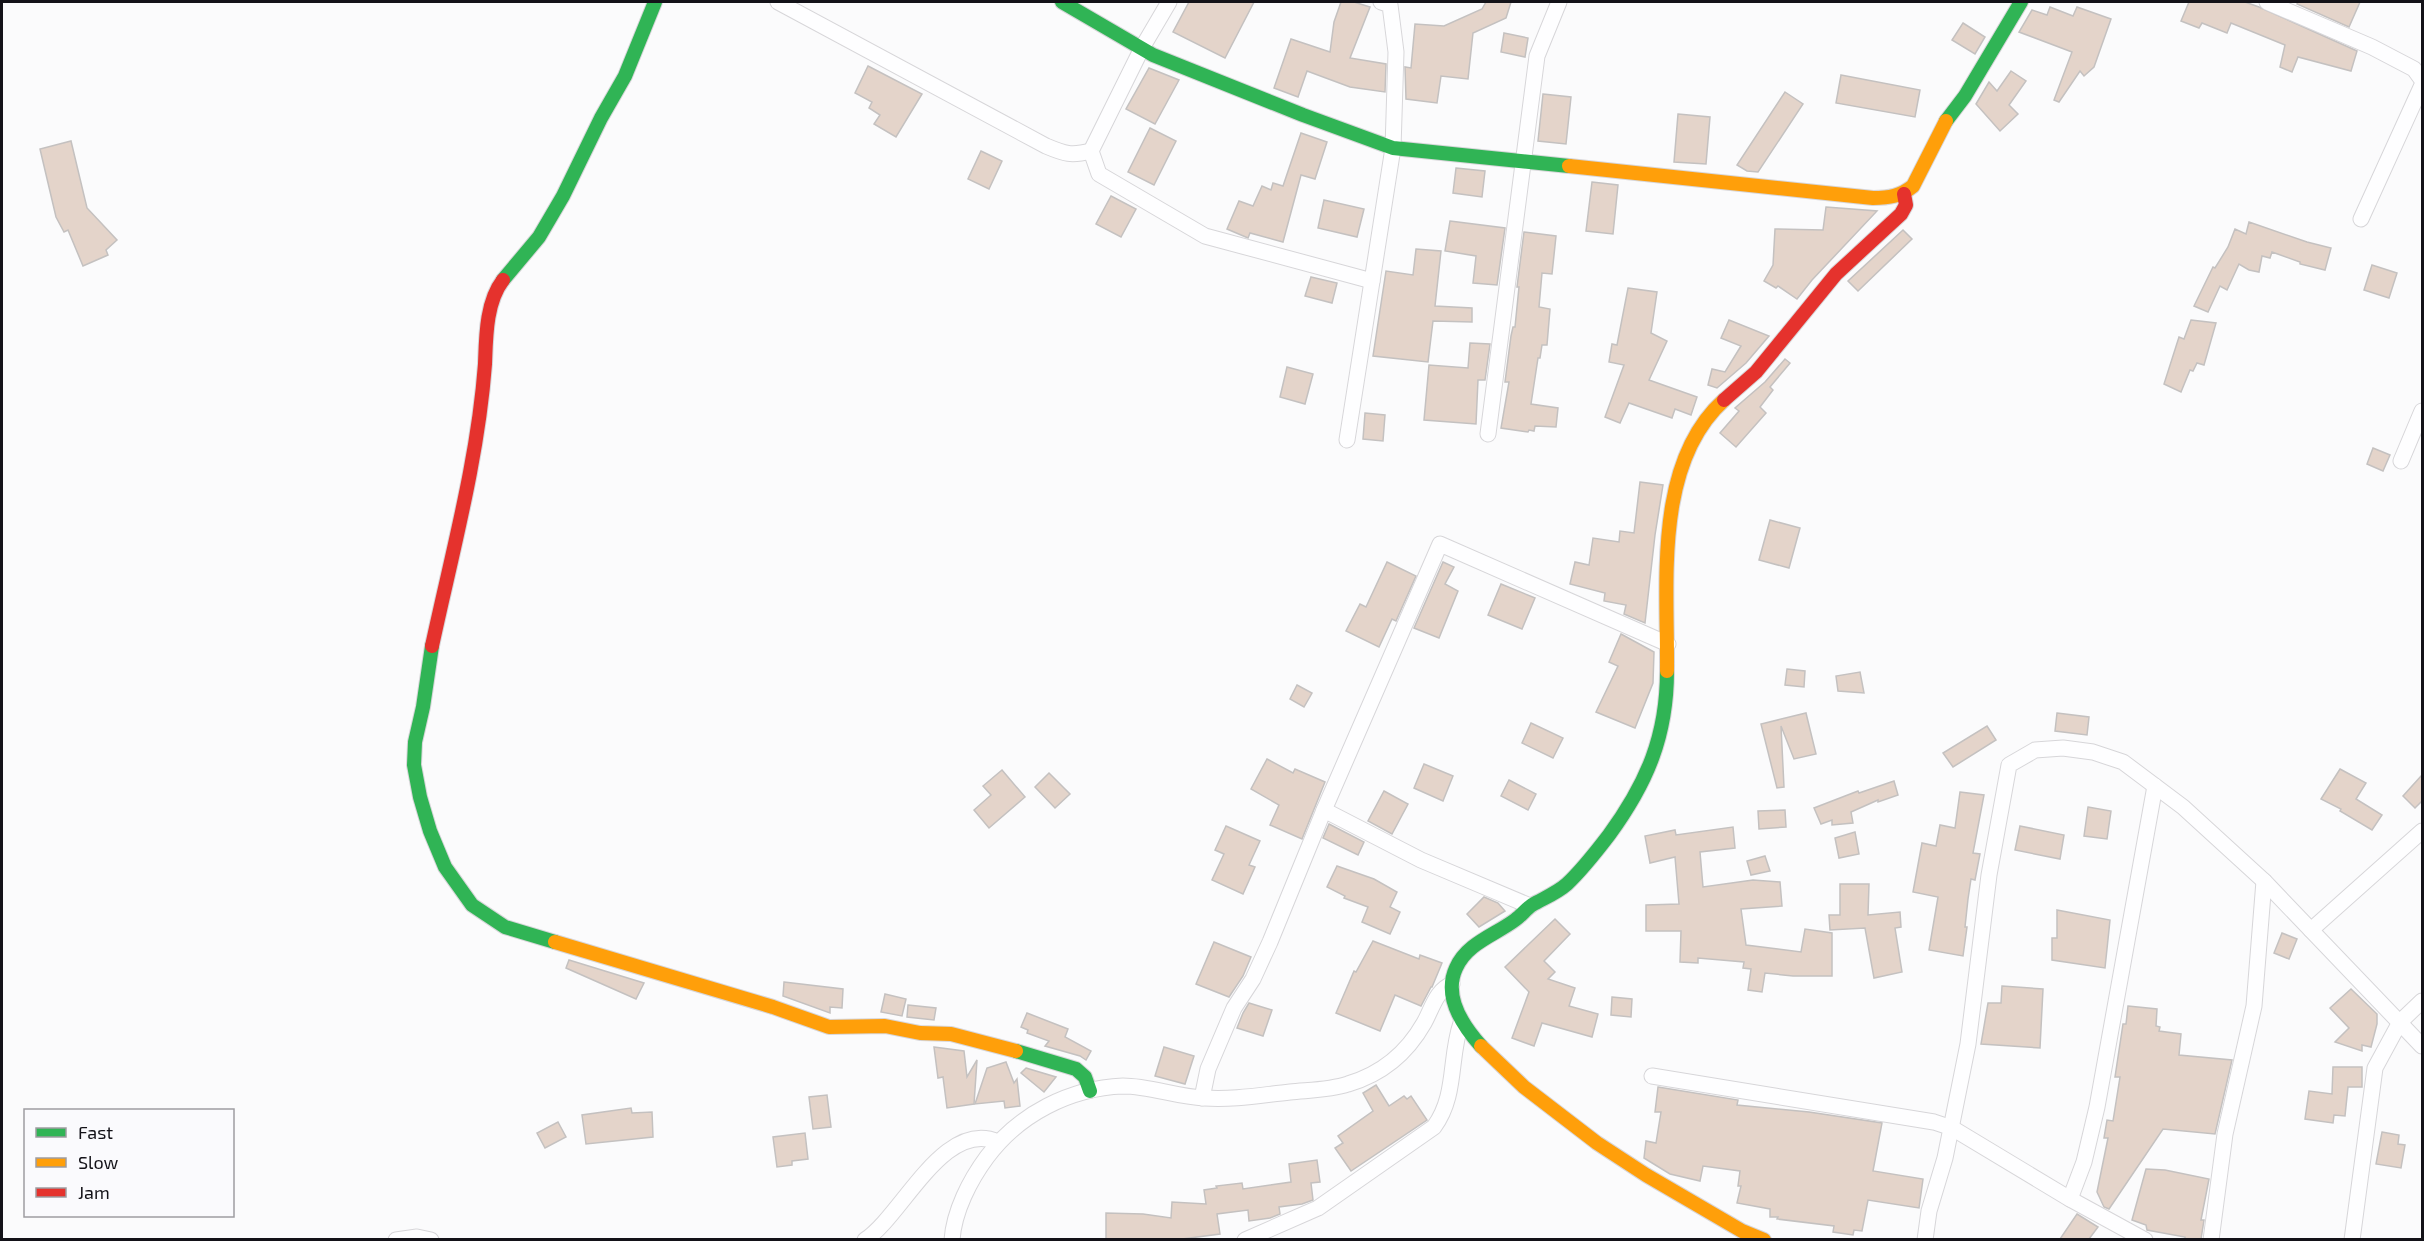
<svg xmlns="http://www.w3.org/2000/svg" width="2424" height="1241" font-family="'Exo 2',sans-serif">
  <style>
    .building { fill: #e4d4ca; stroke: #c4c1c0; stroke-width: 1.5 }
    .lines { fill: none; stroke-linecap: round; stroke-linejoin: round }
    .street-casing { stroke: #d7d6d9; stroke-width: 17 }
    .fast-casing { stroke: #d7d6d9; stroke-width: 16 }
    .slow-casing { stroke: #d7d6d9; stroke-width: 16 }
    .jam-casing { stroke: #d7d6d9; stroke-width: 16 }
    .street { stroke: #fefeff; stroke-width: 15 }
    .fast { stroke: #30b455; stroke-width: 14 }
    .slow { stroke: #ff9f0a; stroke-width: 14 }
    .jam { stroke: #e5322d; stroke-width: 14 }
  </style>
  <rect width="100%" height="100%" fill="#fbfbfc"/>
  <!-- building -->
  <g class="building">
    <polygon points="1189,2 1254,2 1225,58 1173,32"/>
    <polygon points="1341,2 1354,2 1370,7 1350,58 1386,64 1385,92 1350,87 1307,71 1298,97 1274,88 1291,39 1330,52 1334,22"/>
    <polygon points="1486,2 1511,2 1506,18 1473,33 1468,79 1441,76 1437,103 1406,99 1405,67 1411,68 1415,24 1444,26 1482,9"/>
    <polygon points="2189,2 2245,2 2259,7 2357,51 2351,71 2298,57 2292,72 2280,67 2285,45 2231,23 2227,33 2202,23 2199,28 2181,21"/>
    <polygon points="2298,2 2360,2 2349,27 2297,4"/>
    <polygon points="2050,7 2073,16 2077,7 2111,19 2094,67 2084,76 2080,71 2059,102 2054,100 2072,52 2019,32 2032,10 2047,15"/>
    <polygon points="1963,23 1985,37 1975,54 1952,40"/>
    <polygon points="1504,33 1528,38 1525,57 1501,52"/>
    <polygon points="868,66 922,94 896,137 874,124 880,115 869,108 872,102 855,93"/>
    <polygon points="1149,68 1179,80 1155,124 1126,109"/>
    <polygon points="2011,71 2026,81 2009,105 2018,114 2000,131 1976,104 1989,82 1997,91"/>
    <polygon points="1841,75 1920,90 1915,117 1836,103"/>
    <polygon points="1785,92 1803,104 1758,172 1747,171 1737,165"/>
    <polygon points="1543,94 1571,97 1566,144 1538,141"/>
    <polygon points="1678,114 1710,117 1706,164 1674,162"/>
    <polygon points="1150,128 1176,141 1154,185 1128,172"/>
    <polygon points="1301,133 1327,142 1315,179 1301,175 1283,242 1250,233 1248,238 1227,229 1239,201 1253,206 1262,186 1271,190 1273,183 1283,186"/>
    <polygon points="71,141 87,208 117,240 106,250 108,255 83,266 68,230 64,232 56,217 40,149"/>
    <polygon points="981,151 1002,161 989,189 968,179"/>
    <polygon points="1456,168 1485,171 1482,197 1453,193"/>
    <polygon points="1592,182 1618,185 1613,234 1586,231"/>
    <polygon points="1111,196 1136,209 1121,237 1096,224"/>
    <polygon points="1324,200 1364,209 1357,237 1318,228"/>
    <polygon points="1826,207 1877,211 1812,280 1797,299 1778,286 1776,288 1764,281 1773,265 1775,229 1823,230"/>
    <polygon points="1450,221 1505,228 1497,285 1473,283 1476,256 1445,251"/>
    <polygon points="2249,222 2307,242 2331,248 2325,270 2300,264 2300,262 2272,252 2270,258 2262,256 2259,272 2249,270 2239,264 2227,290 2220,286 2208,312 2194,306 2213,267 2215,268 2228,247 2235,229 2246,234"/>
    <polygon points="1903,230 1912,239 1858,291 1848,281"/>
    <polygon points="1524,232 1556,236 1552,274 1542,273 1539,307 1550,309 1547,345 1542,345 1540,358 1538,358 1531,404 1558,408 1556,427 1535,426 1534,431 1529,430 1528,432 1501,428 1509,382 1505,382 1511,336 1513,327 1515,327 1519,287 1517,287"/>
    <polygon points="1416,249 1441,251 1435,306 1472,308 1472,322 1433,321 1428,362 1373,356 1386,271 1413,275"/>
    <polygon points="2372,265 2397,273 2389,298 2364,290"/>
    <polygon points="1311,277 1337,283 1332,303 1305,296"/>
    <polygon points="1628,288 1657,292 1651,333 1667,341 1649,380 1697,397 1691,415 1675,409 1672,418 1629,403 1620,423 1605,417 1624,365 1609,362 1612,344 1617,345"/>
    <polygon points="1729,320 1769,336 1746,363 1717,388 1708,385 1712,369 1725,372 1741,346 1721,338"/>
    <polygon points="2191,320 2216,323 2204,365 2197,363 2193,371 2190,370 2181,392 2164,384 2179,337 2184,339"/>
    <polygon points="1470,343 1490,344 1485,380 1478,380 1476,424 1424,420 1429,365 1468,368"/>
    <polygon points="1785,359 1790,363 1770,387 1773,390 1760,407 1766,413 1736,447 1720,433 1739,411 1735,408 1765,382"/>
    <polygon points="1287,367 1313,374 1305,404 1280,397"/>
    <polygon points="1365,413 1385,415 1383,441 1363,439"/>
    <polygon points="2373,448 2390,455 2383,471 2367,464"/>
    <polygon points="1640,482 1663,485 1655,535 1645,623 1624,614 1626,605 1604,601 1605,593 1570,584 1575,562 1589,565 1593,538 1619,542 1620,531 1634,533"/>
    <polygon points="1770,520 1800,528 1789,568 1759,560"/>
    <polygon points="1387,562 1416,576 1396,621 1392,619 1379,647 1346,631 1360,604 1366,607"/>
    <polygon points="1443,562 1454,567 1445,584 1458,591 1439,638 1414,628"/>
    <polygon points="1501,584 1535,598 1522,629 1488,615"/>
    <polygon points="1621,634 1654,652 1653,683 1635,728 1596,712 1618,666 1609,662"/>
    <polygon points="1787,669 1805,671 1804,687 1785,685"/>
    <polygon points="1860,672 1864,693 1838,691 1836,676"/>
    <polygon points="1297,685 1312,693 1304,707 1290,699"/>
    <polygon points="1806,713 1816,754 1794,759 1781,726 1784,787 1777,788 1761,724"/>
    <polygon points="2057,713 2089,717 2087,735 2055,731"/>
    <polygon points="1531,723 1563,738 1553,758 1522,743"/>
    <polygon points="1987,726 1996,740 1953,767 1943,753"/>
    <polygon points="1267,759 1293,773 1295,769 1325,782 1302,839 1270,825 1279,805 1251,789"/>
    <polygon points="1424,764 1453,776 1443,801 1414,788"/>
    <polygon points="2340,769 2366,783 2356,799 2382,815 2372,830 2340,811 2341,809 2321,799"/>
    <polygon points="1002,770 1025,797 989,828 974,810 991,795 983,786"/>
    <polygon points="1049,773 1070,794 1055,808 1035,787"/>
    <polygon points="2422,775 2422,801 2415,808 2403,796"/>
    <polygon points="1509,780 1536,794 1528,810 1501,796"/>
    <polygon points="1894,781 1898,795 1878,802 1878,800 1851,812 1853,823 1832,825 1832,820 1821,824 1814,808 1858,791 1859,793"/>
    <polygon points="1384,791 1408,804 1392,834 1368,821"/>
    <polygon points="1960,792 1984,795 1973,853 1980,854 1975,880 1971,879 1968,899 1965,927 1967,927 1963,956 1929,950 1938,897 1913,892 1922,843 1936,846 1940,825 1955,828"/>
    <polygon points="2088,807 2111,811 2107,839 2084,836"/>
    <polygon points="1785,810 1786,827 1759,829 1758,811"/>
    <polygon points="1329,824 1364,842 1358,855 1323,838"/>
    <polygon points="1226,826 1260,841 1249,865 1255,867 1243,894 1212,880 1224,854 1215,850"/>
    <polygon points="2020,826 2064,835 2060,859 2015,850"/>
    <polygon points="1733,827 1735,848 1700,852 1703,887 1753,880 1780,882 1782,906 1741,909 1746,945 1801,952 1805,929 1832,933 1832,976 1793,976 1765,973 1762,992 1748,990 1751,969 1743,968 1744,962 1698,958 1698,963 1680,962 1681,931 1646,931 1646,905 1679,904 1675,857 1650,863 1645,836 1675,830 1676,835"/>
    <polygon points="1855,832 1859,854 1839,858 1835,838"/>
    <polygon points="1765,856 1770,871 1751,875 1747,861"/>
    <polygon points="1337,866 1374,879 1397,892 1390,907 1400,912 1390,934 1362,922 1368,907 1344,898 1345,896 1327,887"/>
    <polygon points="1840,884 1869,884 1868,915 1900,912 1901,927 1895,928 1902,972 1874,978 1865,928 1830,930 1829,915 1840,915"/>
    <polygon points="1484,897 1498,903 1505,911 1479,927 1467,914"/>
    <polygon points="2057,910 2110,920 2105,968 2052,960 2052,938 2057,938"/>
    <polygon points="1555,919 1570,934 1544,961 1555,972 1548,979 1575,988 1569,1006 1598,1014 1592,1037 1542,1023 1534,1046 1512,1038 1529,992 1505,967"/>
    <polygon points="2282,933 2297,939 2289,959 2274,953"/>
    <polygon points="1373,941 1419,959 1420,955 1442,963 1432,987 1431,987 1421,1006 1395,995 1380,1031 1336,1013 1354,971 1356,972"/>
    <polygon points="1214,942 1251,957 1243,976 1229,997 1196,984"/>
    <polygon points="569,960 644,983 636,999 566,968"/>
    <polygon points="784,982 843,989 842,1008 830,1007 830,1013 783,996"/>
    <polygon points="2002,986 2043,989 2040,1048 1981,1044 1988,1003 2001,1003"/>
    <polygon points="2351,989 2377,1014 2377,1024 2371,1047 2362,1045 2362,1051 2335,1042 2349,1028 2330,1008"/>
    <polygon points="885,994 906,999 902,1016 881,1012"/>
    <polygon points="1612,997 1632,999 1631,1017 1611,1015"/>
    <polygon points="1249,1003 1272,1010 1263,1036 1237,1028 1243,1013"/>
    <polygon points="908,1005 936,1008 934,1020 907,1017"/>
    <polygon points="2128,1006 2157,1009 2156,1026 2160,1027 2159,1031 2181,1034 2179,1055 2232,1060 2215,1134 2163,1129 2109,1209 2104,1207 2097,1192 2108,1138 2104,1138 2107,1120 2113,1121 2120,1077 2115,1077 2123,1024 2126,1024"/>
    <polygon points="1027,1013 1068,1029 1065,1037 1091,1051 1086,1060 1080,1056 1045,1046 1049,1041 1027,1033 1028,1030 1021,1027"/>
    <polygon points="934,1047 964,1051 967,1077 977,1060 974,1104 947,1108 943,1077 938,1078"/>
    <polygon points="1164,1047 1194,1056 1185,1084 1155,1076"/>
    <polygon points="1006,1062 1014,1083 1017,1079 1020,1106 1005,1108 1004,1101 975,1104 987,1068"/>
    <polygon points="2333,1067 2362,1067 2362,1087 2348,1087 2345,1116 2334,1115 2333,1123 2305,1119 2309,1091 2332,1094"/>
    <polygon points="1026,1068 1056,1077 1044,1092 1021,1073"/>
    <polygon points="1376,1085 1389,1106 1404,1096 1407,1099 1411,1096 1427,1120 1351,1171 1335,1148 1343,1143 1338,1136 1373,1111 1363,1093"/>
    <polygon points="1658,1087 1738,1100 1737,1105 1809,1112 1882,1123 1873,1171 1923,1179 1919,1208 1868,1200 1862,1231 1854,1230 1853,1235 1833,1232 1834,1226 1777,1219 1778,1217 1770,1217 1770,1209 1737,1203 1741,1186 1738,1186 1740,1171 1703,1166 1700,1181 1670,1174 1644,1158 1646,1141 1656,1143 1661,1112 1655,1112"/>
    <polygon points="827,1095 831,1127 813,1129 809,1097"/>
    <polygon points="631,1108 632,1113 652,1112 653,1137 586,1144 582,1115"/>
    <polygon points="558,1122 566,1137 545,1148 537,1133"/>
    <polygon points="2382,1132 2399,1135 2398,1144 2405,1145 2401,1168 2376,1164"/>
    <polygon points="805,1133 808,1159 792,1161 792,1165 777,1167 773,1137"/>
    <polygon points="1317,1160 1320,1182 1311,1183 1313,1200 1302,1204 1279,1207 1280,1214 1270,1218 1249,1221 1248,1210 1217,1214 1220,1234 1182,1239 1106,1239 1106,1213 1143,1214 1171,1218 1172,1202 1206,1204 1204,1190 1217,1188 1216,1186 1242,1183 1243,1189 1291,1182 1289,1164"/>
    <polygon points="2146,1169 2165,1170 2209,1179 2201,1220 2204,1220 2201,1239 2185,1239 2185,1237 2147,1230 2146,1225 2132,1220"/>
    <polygon points="2077,1214 2098,1227 2089,1239 2060,1239"/>
  </g>
  <g class="lines">
    <defs>
      <g id="street">
        <path d="M 778,2 L 1046,146 C 1065,154 1071,156 1091,151"/>
        <polyline points="1169,2 1142,48 1091,151 1099,174 1205,236 1372,281"/>
        <polyline points="2267,2 2372,47 2414,69 2422,80"/>
        <polyline points="2361,219 2422,85"/>
        <polyline points="1488,434 1537,56 1559,2"/>
        <polyline points="1347,440 1393,148 1396,52 1390,5 1381,2"/>
        <polyline points="2401,461 2422,411"/>
        <polyline points="1324,810 1440,544 1668,644"/>
        <polyline points="2311,930 2422,831"/>
        <polyline points="1652,1076 1934,1122 1952,1128 2070,1199 2145,1240"/>
        <polyline points="1202,1098 1208,1069 1234,1008 1253,979 1270,942 1324,810 1421,860 1530,906"/>
        <polyline points="2070,1199 2084,1162 2097,1107 2155,786"/>
        <polyline points="396,1240 417,1237 431,1240"/>
        <path d="M 865,1240 C 902,1216 944,1118 998,1142"/>
        <path d="M 952,1240 C 954,1211 970,1180 987,1157 C 1019,1114 1070,1088 1123,1086 C 1150,1086 1177,1097 1204,1098 C 1234,1100 1261,1095 1290,1092 C 1309,1090 1330,1090 1348,1084 C 1382,1074 1407,1053 1424,1023 C 1432,1009 1436,990 1452,984"/>
        <path d="M 1245,1240 L 1318,1208 L 1434,1127 C 1457,1096 1449,1058 1461,1023"/>
        <polyline points="1925,1240 1929,1211 1945,1158 1968,1044 1989,875 2009,765 2035,750 2063,748 2093,752 2123,762 2183,807 2264,881 2422,1046"/>
        <polyline points="2211,1240 2225,1134 2254,1006 2264,881"/>
        <polyline points="2352,1240 2375,1068 2400,1022 2422,1001"/>
      </g>
      <g id="fast">
        <polyline points="1062,2 1153,55 1303,115 1393,148 1569,166"/>
        <polyline points="1946,121 1965,96 2021,2"/>
        <polyline points="503,280 539,237 563,196 601,118 625,76 655,2"/>
        <polyline points="432,646 423,707 415,742 414,765 420,797 430,831 445,867 472,905 505,927 555,942"/>
        <path d="M 1481,1046 C 1463,1026 1443,996 1456,968 C 1467,943 1495,935 1515,920 C 1521,916 1526,909 1532,905 C 1544,898 1557,893 1567,884 C 1583,869 1596,852 1609,835 C 1647,783 1667,736 1667,671"/>
        <polyline points="1016,1051 1076,1069 1085,1077 1090,1091"/>
      </g>
      <g id="slow">
        <path d="M 1569,166 L 1873,198 C 1889,198 1901,196 1913,186 L 1946,121"/>
        <path d="M 1667,671 C 1668,585 1653,464 1724,400"/>
        <polyline points="555,942 773,1007 829,1027 885,1026 920,1033 951,1034 1016,1051"/>
        <polyline points="1481,1046 1524,1087 1597,1143 1646,1175 1742,1231 1764,1240"/>
      </g>
      <g id="jam">
        <polyline points="1724,400 1756,372 1836,274 1901,214 1906,205 1904,194"/>
        <path d="M 432,646 C 452,553 478,459 485,364 C 486,337 486,302 503,280"/>
      </g>
    </defs>
    <!-- street casing -->
    <use href="#street" class="street-casing"/>
    <!-- fast casing -->
    <use href="#fast" class="fast-casing"/>
    <!-- slow casing -->
    <use href="#slow" class="slow-casing"/>
    <!-- jam casing -->
    <use href="#jam" class="jam-casing"/>
    <!-- street -->
    <use href="#street" class="street"/>
    <!-- fast -->
    <use href="#fast" class="fast"/>
    <!-- slow -->
    <use href="#slow" class="slow"/>
    <!-- jam -->
    <use href="#jam" class="jam"/>
  </g>
  <!-- border -->
  <rect width="2424" height="1241" fill="none" stroke="#131218" stroke-width="6"/>
  <!-- legend -->
  <rect x="24" y="1109" width="210" height="108" fill="#fafafd" stroke="#9e9da1" stroke-width="1.5"/>
  <rect x="36" y="1128" width="30" height="9" fill="#30b455" stroke="#9e9da1" stroke-width="1.5"/>
  <text x="78" y="1139" font-size="18" fill="#131218">Fast</text>
  <rect x="36" y="1158" width="30" height="9" fill="#ff9f0a" stroke="#9e9da1" stroke-width="1.5"/>
  <text x="78" y="1169" font-size="18" fill="#131218">Slow</text>
  <rect x="36" y="1188" width="30" height="9" fill="#e5322d" stroke="#9e9da1" stroke-width="1.5"/>
  <text x="78" y="1199" font-size="18" fill="#131218">Jam</text>
</svg>
